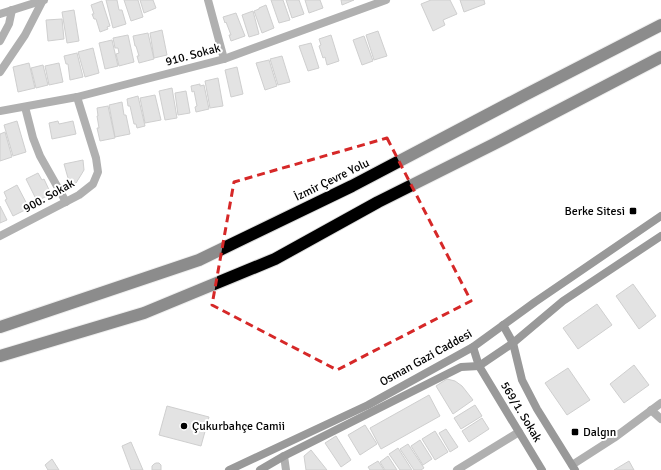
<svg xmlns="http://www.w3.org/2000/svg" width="661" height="470" font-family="Signika,sans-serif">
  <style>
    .building { fill: #c0c0c0; stroke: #949494 }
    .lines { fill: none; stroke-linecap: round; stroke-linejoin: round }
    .motorway-casing { stroke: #dbdbdb; stroke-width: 14 }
    .minor { stroke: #505050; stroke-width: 8 }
    .secondary { stroke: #1d1d1d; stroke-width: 8 }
    .motorway { stroke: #000; stroke-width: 12 }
    .marked { fill: none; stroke: #d62828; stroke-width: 3; stroke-dasharray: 8 5; stroke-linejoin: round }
    .poi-dot { fill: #000; stroke: #fff; stroke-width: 1.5 }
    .labels { text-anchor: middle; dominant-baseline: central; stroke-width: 4; stroke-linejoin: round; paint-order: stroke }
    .street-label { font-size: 12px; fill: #000; stroke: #fff }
    .poi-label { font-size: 12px; fill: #000; stroke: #fff; text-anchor: start }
  </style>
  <rect width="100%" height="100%" fill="#fff"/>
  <!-- building -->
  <g class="building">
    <polygon points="106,0 117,0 119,10 122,10 126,24 113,28"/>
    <polygon points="124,0 138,0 143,17 131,21"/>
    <polygon points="140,0 153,0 156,8 144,13"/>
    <polygon points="271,0 283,0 290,20 279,23"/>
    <polygon points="286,0 299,0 304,14 292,18"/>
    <polygon points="305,0 320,0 323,8 309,13"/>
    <polygon points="341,0 354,0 342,5"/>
    <polygon points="431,0 450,0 457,14 443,20 445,25 433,31 421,4"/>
    <polygon points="460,0 484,0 485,4 464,12"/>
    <polygon points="102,1 110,26 107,27 108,29 100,32 96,19 94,19 92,14 94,14 91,5"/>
    <polygon points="266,5 274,28 262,33 254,11 259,9 259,8"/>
    <polygon points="74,10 79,41 67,43 62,12"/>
    <polygon points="253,11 259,34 249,37 242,15"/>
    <polygon points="236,13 245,36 231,41 229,35 231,35 226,22 225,23 223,17"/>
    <polygon points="62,19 64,39 48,41 46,20"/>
    <polygon points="162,30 167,55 154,58 150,33"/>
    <polygon points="378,31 387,56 374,60 366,35"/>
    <polygon points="148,33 154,59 139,63 137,56 139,56 136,46 135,46 133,36"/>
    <polygon points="128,35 134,62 119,66 116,54 119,53 118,48 115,48 113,38"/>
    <polygon points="331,35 339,61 327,65 325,57 323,58 319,46 321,45 319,39"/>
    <polygon points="364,36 373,61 362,65 353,40"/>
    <polygon points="112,40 118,66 105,69 99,43"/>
    <polygon points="311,43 319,68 308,71 299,46"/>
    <polygon points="93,48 99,73 85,77 78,52"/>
    <polygon points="77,53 83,77 70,80 68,64 66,64 64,56"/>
    <polygon points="282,56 290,82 278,85 270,59"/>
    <polygon points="269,60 277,86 265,90 256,63"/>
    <polygon points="29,63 35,88 18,92 13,67"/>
    <polygon points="59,63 63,82 49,85 45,66"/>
    <polygon points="43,65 48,85 36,88 31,68"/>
    <polygon points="237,67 243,94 231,97 225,70"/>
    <polygon points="218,78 223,106 210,108 205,81"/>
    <polygon points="200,84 200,86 204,85 209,109 196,112 195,107 197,106 194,91 192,92 191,86"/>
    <polygon points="172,88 177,118 165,120 159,91"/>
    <polygon points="186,91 190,113 178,115 175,93"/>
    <polygon points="155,95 161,120 145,123 140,98"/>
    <polygon points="138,96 145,126 137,128 136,124 134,124 130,106 128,106 127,99"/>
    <polygon points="122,102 124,115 126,115 130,134 115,137 109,105"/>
    <polygon points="108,106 115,138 100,141 97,128 99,128 97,116 98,116 97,108"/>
    <polygon points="17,121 26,152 13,156 4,125"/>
    <polygon points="58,121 59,124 73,121 76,134 52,139 49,123"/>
    <polygon points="5,132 12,157 0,161 0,134"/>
    <polygon points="83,160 84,170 81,175 76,183 70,185 64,164"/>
    <polygon points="38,173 42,180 44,179 51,194 37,201 26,179"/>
    <polygon points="17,185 29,208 13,216 5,200 7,199 4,192"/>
    <polygon points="0,206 7,220 0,223"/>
    <polygon points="633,284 656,316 639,329 616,296"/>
    <polygon points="597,304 612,325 578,349 563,328"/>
    <polygon points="634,365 649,385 624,403 610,384"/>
    <polygon points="568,368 590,400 567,415 545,383"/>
    <polygon points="447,379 455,381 462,386 466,391 473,400 453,414 436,386"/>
    <polygon points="429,395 440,416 381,449 370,428"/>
    <polygon points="475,405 482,416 461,429 454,418"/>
    <polygon points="167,406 209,417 201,446 159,435"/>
    <polygon points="482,418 489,429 469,442 462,431"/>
    <polygon points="365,425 377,444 360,455 348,435"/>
    <polygon points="446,429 458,447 450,452 439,433"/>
    <polygon points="435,431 448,452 435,460 422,439"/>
    <polygon points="336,436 351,460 341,467 325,443"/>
    <polygon points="420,440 432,459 423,465 411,446"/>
    <polygon points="131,442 143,470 131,470 122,446"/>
    <polygon points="408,444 424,468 421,470 414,470 400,449"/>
    <polygon points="398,448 412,470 400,470 389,454"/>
    <polygon points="311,450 327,470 306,470 304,456"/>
    <polygon points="388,456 397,470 385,470 380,462"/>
    <polygon points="52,459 59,470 48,470 45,465"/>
    <polygon points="378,461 384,470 370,470 368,467"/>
    <polygon points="629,461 634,470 614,470"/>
    <polygon points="156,463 159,463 161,465 161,470 152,470 152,466 154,464"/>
  </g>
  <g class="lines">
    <defs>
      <g id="motorway">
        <polyline points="0,327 199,260 352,186 525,95 661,25"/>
        <polyline points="0,356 144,313 275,259 378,202 494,144 661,57"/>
      </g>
    </defs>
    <!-- motorway casing -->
    <use href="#motorway" class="motorway-casing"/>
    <!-- minor -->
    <g class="minor">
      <polyline points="208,0 224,59"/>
      <polyline points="0,14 44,0"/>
      <polyline points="0,41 9,24 12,10"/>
      <polyline points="0,72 25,35 43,0"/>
      <polyline points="25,107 33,138 40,156 66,202"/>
      <polyline points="0,111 77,97 224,59 386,0"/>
      <polyline points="0,236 79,195 93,184 98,172 96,158 77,97"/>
      <polyline points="651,410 661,419"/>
      <polyline points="284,456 286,470"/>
      <polyline points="572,465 614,438 661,403"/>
      <polyline points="457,470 519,432"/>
    </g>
    <!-- secondary -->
    <g class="secondary">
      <polyline points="503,325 513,343 522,380 537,409 575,470"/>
      <polyline points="473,347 479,366 542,470"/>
      <polyline points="229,470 368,405 473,347 535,302 661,216"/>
      <polyline points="260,470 284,456 461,367 479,366 513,343 563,301 661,236"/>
    </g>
    <!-- motorway -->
    <use href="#motorway" class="motorway"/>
  </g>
  <!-- marked area -->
  <path d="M0 0H661V470H0ZM 387,138 L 471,301 L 337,370 L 212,305 L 234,182 Z" fill="#fff" fill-opacity=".55" fill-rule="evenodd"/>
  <path class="marked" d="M 387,138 L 471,301 L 337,370 L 212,305 L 234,182 Z"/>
  <!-- markers -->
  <g class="poi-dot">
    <rect x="629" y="207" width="8" height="8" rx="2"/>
    <circle cx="184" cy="426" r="4"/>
    <rect x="571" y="428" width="8" height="8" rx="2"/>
  </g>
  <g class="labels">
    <!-- street labels -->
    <g class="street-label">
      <text transform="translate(193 55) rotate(-15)">910. Sokak</text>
      <text transform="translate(332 180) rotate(-26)">İzmir Çevre Yolu</text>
      <text transform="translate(49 196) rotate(-29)">900. Sokak</text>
      <text transform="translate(426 358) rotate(-29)">Osman Gazi Caddesi</text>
      <text transform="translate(521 412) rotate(59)">569/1. Sokak</text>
    </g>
    <!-- poi labels -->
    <g class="poi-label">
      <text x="625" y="211" text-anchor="end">Berke Sitesi</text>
      <text x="192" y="426">Çukurbahçe Camii</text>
      <text x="583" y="432">Dalgın</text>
    </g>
  </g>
</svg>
